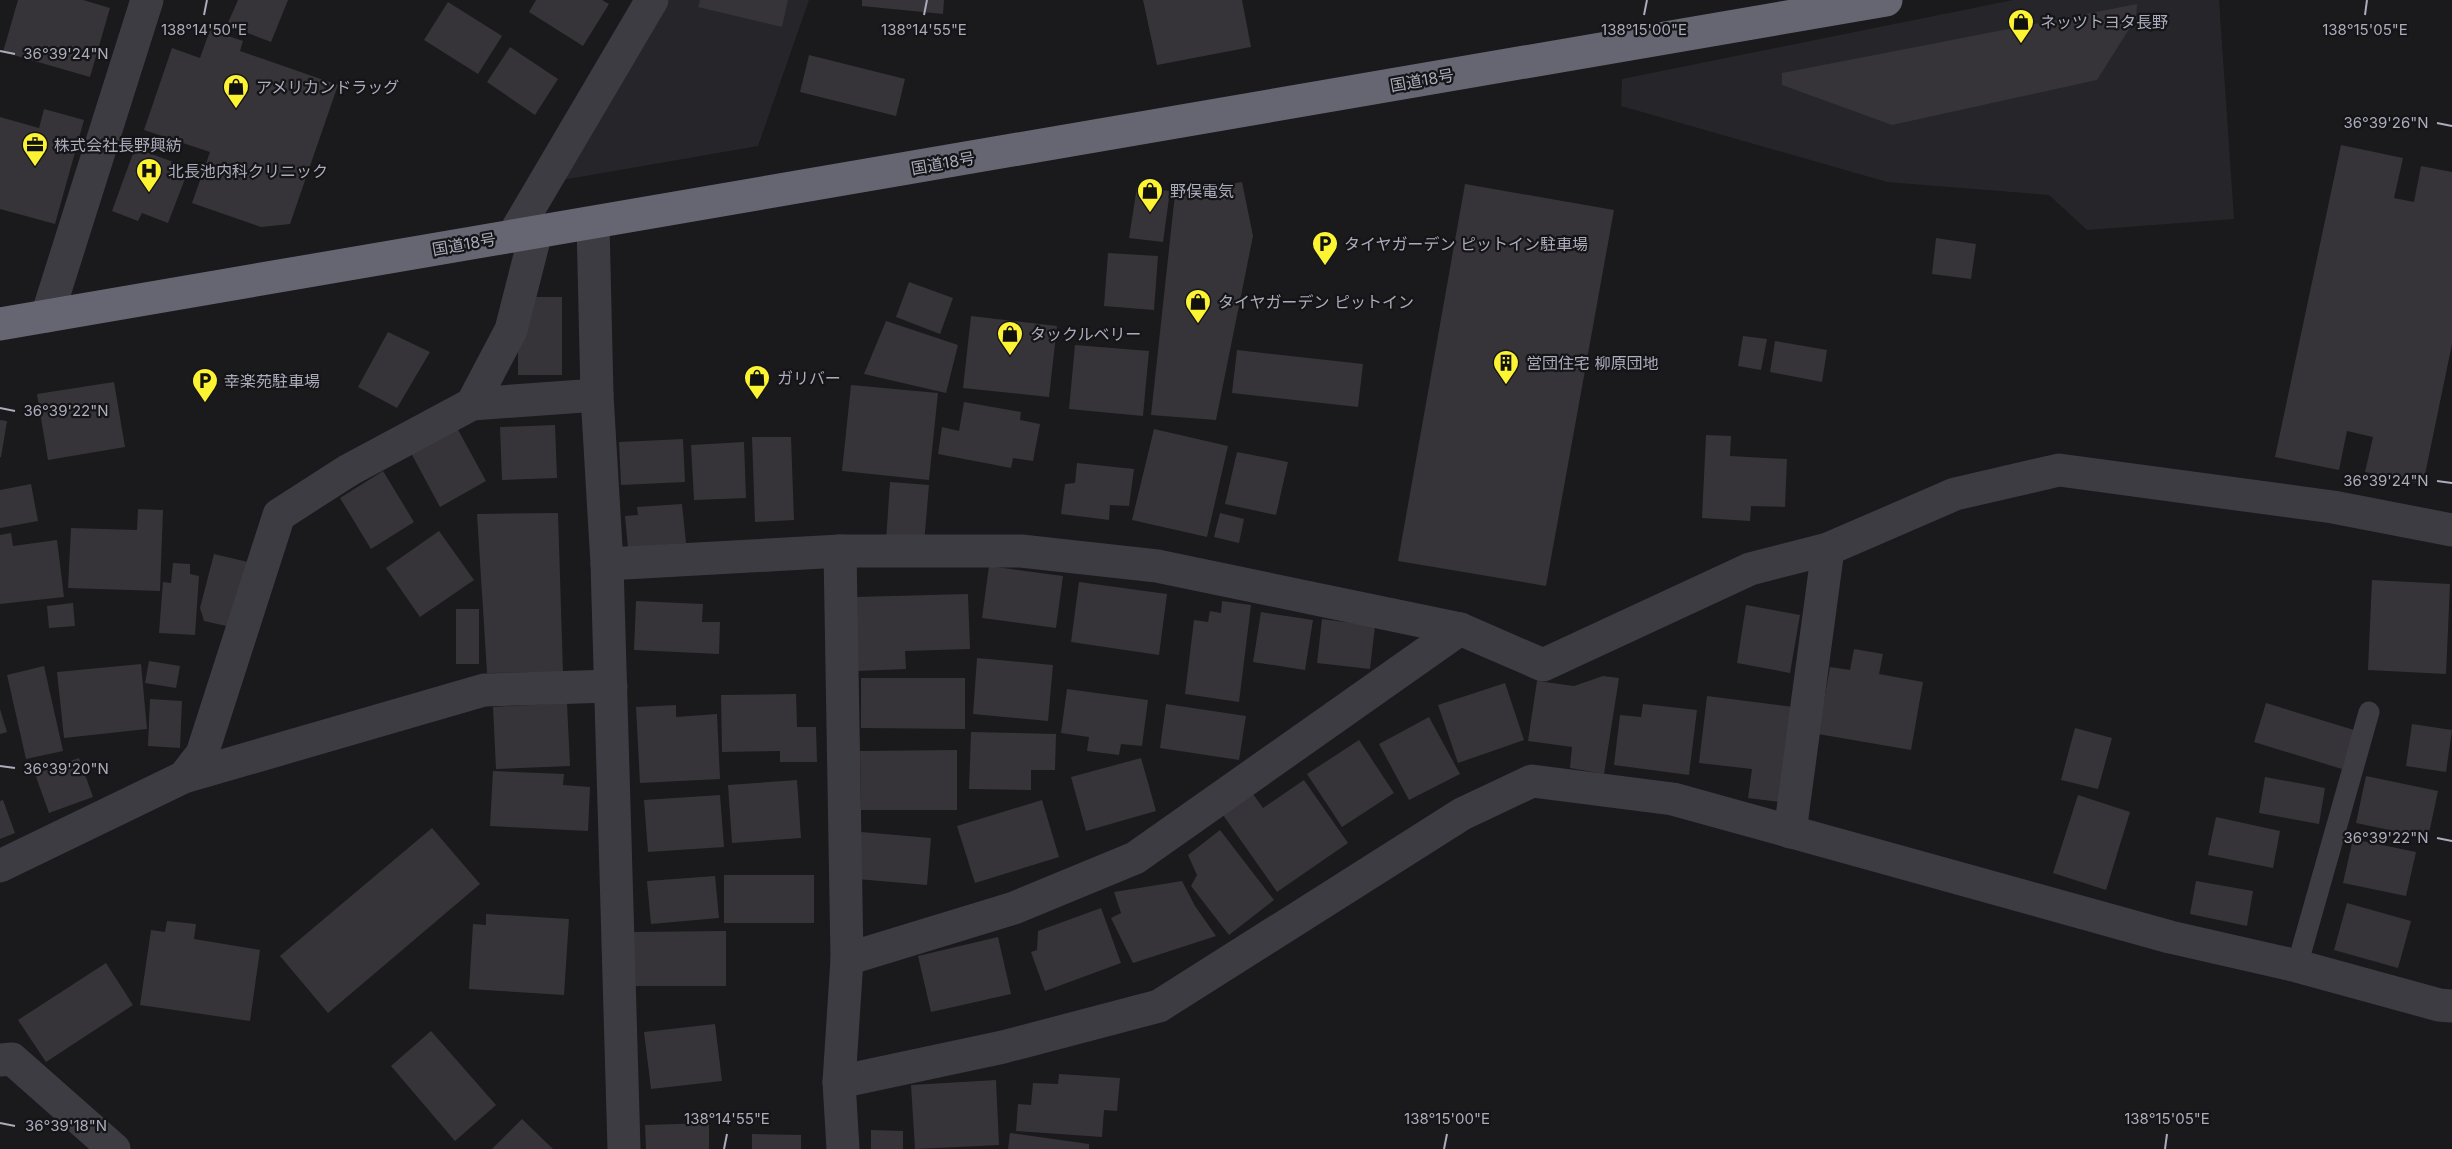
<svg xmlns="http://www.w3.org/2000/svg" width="2452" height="1149" font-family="Inter,'Noto Sans JP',sans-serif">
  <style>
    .built { fill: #262529 }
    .building { fill: #363438 }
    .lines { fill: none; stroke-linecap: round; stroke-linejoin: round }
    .lane { stroke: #3d3c43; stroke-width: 21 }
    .street { stroke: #3d3c43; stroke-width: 33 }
    .highway { stroke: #666673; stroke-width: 33 }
    .ticks { fill: none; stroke: #abacbc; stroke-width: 2 }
    .labels { text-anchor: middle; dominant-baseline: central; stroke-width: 4.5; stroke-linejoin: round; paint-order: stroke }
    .poi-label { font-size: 16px; fill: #abacbc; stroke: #151417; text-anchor: start }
    .street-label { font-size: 16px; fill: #abacbc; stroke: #151417 }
    .ticks-label { font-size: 15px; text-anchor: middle; fill: #abacbc; stroke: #151417; stroke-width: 4.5; stroke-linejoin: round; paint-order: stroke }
  </style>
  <rect width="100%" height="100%" fill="#1a191c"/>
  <!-- built -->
  <g class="built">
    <polygon points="669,0 809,0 758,146 562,180"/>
    <polygon points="2013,0 2219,0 2234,219 2087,230 2049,195 1887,182 1621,106 1622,79"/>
  </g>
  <!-- building -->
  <g class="building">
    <polygon points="18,0 83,0 110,8 90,77 3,52"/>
    <polygon points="238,0 288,0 271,42 227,25"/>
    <polygon points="536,0 602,0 609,4 583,46 529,12"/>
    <polygon points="700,0 788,0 782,27 698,7"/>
    <polygon points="862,0 944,0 943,14 862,6"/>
    <polygon points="1143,0 1242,0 1251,47 1157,65"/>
    <polygon points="448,2 502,36 478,74 424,40"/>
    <polygon points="2137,4 2136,18 2097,80 1892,125 1782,85 1782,73"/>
    <polygon points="210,30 243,41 240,51 338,85 290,224 261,227 192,203 210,152 144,130 172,48 200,58"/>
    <polygon points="510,47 558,79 535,115 487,82"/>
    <polygon points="809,55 905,79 896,116 800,92"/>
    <polygon points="44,109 84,120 55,224 0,209 0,117 39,128"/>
    <polygon points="2341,145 2403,158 2394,198 2414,202 2421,166 2452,172 2452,344 2423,484 2365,472 2373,437 2347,431 2339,470 2275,457"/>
    <polygon points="135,148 179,164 176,173 186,176 168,223 142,213 138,221 112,211"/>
    <polygon points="1242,182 1253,236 1216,420 1151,415 1175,194"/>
    <polygon points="1465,184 1614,210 1546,586 1398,561"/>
    <polygon points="1137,187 1170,191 1163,242 1129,238"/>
    <polygon points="1936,238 1976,244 1971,279 1932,274"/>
    <polygon points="1108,253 1158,256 1154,310 1104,306"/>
    <polygon points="909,282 953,298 940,334 896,317"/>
    <polygon points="529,297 562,297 562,375 518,375 518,326"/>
    <polygon points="971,316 1057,326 1049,397 963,388"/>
    <polygon points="886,321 958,345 946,393 864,374"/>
    <polygon points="388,332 430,352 397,408 358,387"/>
    <polygon points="1743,336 1767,339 1761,370 1738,366"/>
    <polygon points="1775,341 1827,350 1822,382 1770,372"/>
    <polygon points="1075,345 1149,351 1143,416 1069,409"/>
    <polygon points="1237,350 1363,364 1358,407 1232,393"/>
    <polygon points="114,382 125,447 48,460 37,394"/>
    <polygon points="851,385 938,393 929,480 842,471"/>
    <polygon points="964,402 1021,412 1020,420 1040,424 1033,461 1013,458 1011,468 938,454 942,427 959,431"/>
    <polygon points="0,420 7,421 1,457 0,457"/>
    <polygon points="555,425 557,478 502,480 500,427"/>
    <polygon points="457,428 486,481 440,507 411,453"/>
    <polygon points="1154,429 1228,446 1207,537 1132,520"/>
    <polygon points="1706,435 1731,436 1730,456 1787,459 1785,507 1751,506 1750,521 1702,518"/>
    <polygon points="752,437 791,437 794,520 755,522"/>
    <polygon points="683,439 685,482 621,485 619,442"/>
    <polygon points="744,442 746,498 694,500 691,445"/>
    <polygon points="1237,452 1288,462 1276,515 1225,504"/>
    <polygon points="1077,463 1134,469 1129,506 1110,505 1109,520 1061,514 1065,484 1075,483"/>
    <polygon points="383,471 414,522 371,549 340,498"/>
    <polygon points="890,482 929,485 924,544 886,541"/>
    <polygon points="31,484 38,521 0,528 0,490"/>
    <polygon points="682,504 686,543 628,548 625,516 638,515 637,507"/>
    <polygon points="138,509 163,510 160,591 68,588 71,528 137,530"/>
    <polygon points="558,513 563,672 487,673 477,514"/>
    <polygon points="1220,513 1244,519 1239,543 1214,537"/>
    <polygon points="439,531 474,580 420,617 386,568"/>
    <polygon points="11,533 13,546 57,540 64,597 0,604 0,535"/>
    <polygon points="214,554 248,562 231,627 204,621 200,608"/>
    <polygon points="173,563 190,564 190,574 199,576 195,635 159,633 163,582 171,583"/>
    <polygon points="989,566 1063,576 1056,628 982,618"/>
    <polygon points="2372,580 2450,584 2446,674 2368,670"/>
    <polygon points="1079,582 1167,594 1159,655 1071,642"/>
    <polygon points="968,594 970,649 905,651 906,669 857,671 854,597"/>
    <polygon points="636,601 703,604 702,622 720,622 719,654 634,650"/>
    <polygon points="1222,601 1251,605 1239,702 1185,694 1194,620 1208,622 1210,611 1221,613"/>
    <polygon points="73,603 75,626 49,628 47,606"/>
    <polygon points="1746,605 1800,615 1790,673 1737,663"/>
    <rect x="456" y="609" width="23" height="55"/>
    <polygon points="1261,612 1313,620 1305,670 1253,662"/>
    <polygon points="1322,619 1375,626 1370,669 1317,663"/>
    <polygon points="1854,649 1883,654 1879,674 1923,682 1911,750 1818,734 1830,667 1850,670"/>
    <polygon points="977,658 1053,665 1048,721 973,714"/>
    <polygon points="149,661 180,666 176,688 145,683"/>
    <polygon points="141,664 147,729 64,738 57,672"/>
    <polygon points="44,666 63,751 26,759 7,675"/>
    <polygon points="1603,676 1619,678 1604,774 1570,768 1572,747 1528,741 1537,681 1574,686"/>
    <polygon points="861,678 965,678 965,729 861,728"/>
    <polygon points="1505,683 1524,740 1458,763 1438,705"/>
    <polygon points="1067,689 1148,700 1142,746 1121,744 1119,755 1087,751 1089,737 1061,733"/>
    <polygon points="796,694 797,727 816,727 817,762 780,762 780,751 722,752 721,695"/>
    <polygon points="1707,696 1793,707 1781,802 1748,798 1752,769 1699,763"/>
    <polygon points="150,699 182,701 180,748 148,746"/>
    <polygon points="567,703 570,766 496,769 493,707"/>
    <polygon points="2266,703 2354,730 2342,769 2254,742"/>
    <polygon points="1166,704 1246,716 1239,760 1160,748"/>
    <polygon points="1643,704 1697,710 1689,775 1614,765 1620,715 1641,717"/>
    <polygon points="676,705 676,717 717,714 720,779 640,783 636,707"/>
    <polygon points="0,709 7,732 0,734"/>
    <polygon points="1429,717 1460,774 1409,800 1379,744"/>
    <polygon points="2412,724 2452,730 2446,772 2406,766"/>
    <polygon points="2075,728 2112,738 2098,789 2061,780"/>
    <polygon points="971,732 1056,734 1055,770 1031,770 1031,790 969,789"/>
    <polygon points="1359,740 1394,793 1342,827 1307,774"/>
    <polygon points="957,750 957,810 861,810 860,751"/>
    <polygon points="79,758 93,797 49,813 35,774"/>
    <polygon points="1141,758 1156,811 1086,831 1071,777"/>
    <polygon points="493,771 564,774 563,785 590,787 588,831 490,826"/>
    <polygon points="2366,776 2438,791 2428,838 2356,823"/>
    <polygon points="2265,777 2325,788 2319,824 2259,813"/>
    <polygon points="797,780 801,838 732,843 728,785"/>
    <polygon points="1304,780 1348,843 1277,892 1223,815 1253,794 1263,808"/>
    <polygon points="720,795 724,847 648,852 644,800"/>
    <polygon points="2078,795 2130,812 2106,890 2053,873"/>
    <polygon points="3,800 15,833 0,839 0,801"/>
    <polygon points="1042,800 1059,857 975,883 957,826"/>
    <polygon points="2216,817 2280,831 2273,868 2208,855"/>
    <polygon points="432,828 480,884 328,1013 280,956"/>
    <polygon points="1220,830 1274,900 1229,935 1191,886 1197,875 1188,855"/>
    <polygon points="861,832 931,838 927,885 857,879"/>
    <polygon points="2353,839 2416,852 2406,896 2343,883"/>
    <rect x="724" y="875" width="90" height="48"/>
    <polygon points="715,876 719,918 651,924 647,881"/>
    <polygon points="1182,881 1195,906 1216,936 1133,963 1111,918 1121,913 1114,892"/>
    <polygon points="2196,881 2253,891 2247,926 2190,914"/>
    <polygon points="2347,903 2411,921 2398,968 2334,950"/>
    <polygon points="1101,908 1121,963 1045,991 1031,952 1037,950 1038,931"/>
    <polygon points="486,914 569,919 564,995 469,989 473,924 486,925"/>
    <polygon points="167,921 196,924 194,939 260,950 250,1021 140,1005 151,930 165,932"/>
    <polygon points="726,931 726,986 632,986 631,932"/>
    <polygon points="998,937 1011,994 931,1012 918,956"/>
    <polygon points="106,963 133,1005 46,1062 18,1020"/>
    <polygon points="715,1024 722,1081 651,1089 644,1032"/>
    <polygon points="431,1031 496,1105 455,1141 391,1066"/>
    <polygon points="1059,1074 1120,1078 1117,1111 1104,1110 1102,1137 1016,1131 1018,1104 1031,1105 1033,1083 1058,1084"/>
    <polygon points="996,1080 999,1145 915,1149 911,1085"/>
    <polygon points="522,1119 553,1149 492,1149"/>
    <polygon points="709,1123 709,1149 646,1149 645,1125"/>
    <polygon points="871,1130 903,1131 903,1149 871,1149"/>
    <polygon points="1010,1133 1089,1144 1089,1149 1008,1149"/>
    <polygon points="752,1134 801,1135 801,1149 752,1149"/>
  </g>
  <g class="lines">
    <!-- lane -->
    <polyline class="lane" points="2297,966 2369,712"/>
    <!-- street -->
    <g class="street">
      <polyline points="593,223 597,395 607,564 624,1149"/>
      <polyline points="513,236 652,0"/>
      <polyline points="47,316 147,0"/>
      <polyline points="472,404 597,395"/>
      <polyline points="840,551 847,959"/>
      <polyline points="607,564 840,551 1021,551 1157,566 1460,629 1543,665 1750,569 1828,549 1955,494 2059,470 2333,507 2452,530"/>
      <polyline points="184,777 484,690 611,686"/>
      <polyline points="1790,832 1828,549"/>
      <polyline points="0,866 184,777 202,754 279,515 349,470 472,404 511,330 536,232"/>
      <polyline points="0,1060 12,1059 114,1149"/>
      <polyline points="839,1082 1003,1047 1159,1006 1462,814 1532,781 1673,799 2170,937 2297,966 2439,1005 2452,1006"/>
      <polyline points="843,1149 839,1082 847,959 1014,908 1135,858 1460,629"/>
    </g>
    <!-- highway -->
    <polyline class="highway" points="0,324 1886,0"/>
  </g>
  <!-- ticks -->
  <path class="ticks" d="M 204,15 L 207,0M 924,15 L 927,0M 1644,15 L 1647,0M 2365,15 L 2367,0M 0,51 L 15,54M 2437,123 L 2452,126M 0,408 L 15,411M 2437,481 L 2452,483M 0,766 L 15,768M 2437,838 L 2452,841M 0,1123 L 15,1126M 724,1149 L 727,1134M 1444,1149 L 1447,1134M 2165,1149 L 2167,1134"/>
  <!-- icons -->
  <defs>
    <symbol id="shop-pin" viewBox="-11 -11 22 30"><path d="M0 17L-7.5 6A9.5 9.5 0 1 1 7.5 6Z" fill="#fcf332" stroke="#151417"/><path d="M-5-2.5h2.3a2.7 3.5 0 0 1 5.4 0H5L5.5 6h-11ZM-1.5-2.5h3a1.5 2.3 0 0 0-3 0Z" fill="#111"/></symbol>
    <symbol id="office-pin" viewBox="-11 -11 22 30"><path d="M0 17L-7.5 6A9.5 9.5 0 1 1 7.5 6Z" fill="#fcf332" stroke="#151417"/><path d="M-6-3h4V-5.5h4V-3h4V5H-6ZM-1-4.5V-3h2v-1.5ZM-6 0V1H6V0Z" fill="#111"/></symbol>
    <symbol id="hospital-pin" viewBox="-11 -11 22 30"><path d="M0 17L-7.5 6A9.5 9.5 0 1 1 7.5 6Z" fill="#fcf332" stroke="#151417"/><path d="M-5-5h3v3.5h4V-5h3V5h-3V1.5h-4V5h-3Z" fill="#111"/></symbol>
    <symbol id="parking-pin" viewBox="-11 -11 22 30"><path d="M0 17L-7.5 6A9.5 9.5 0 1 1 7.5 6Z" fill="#fcf332" stroke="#151417"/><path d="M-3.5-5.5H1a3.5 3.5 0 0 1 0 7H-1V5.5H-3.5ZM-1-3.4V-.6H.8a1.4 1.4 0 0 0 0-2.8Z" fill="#111"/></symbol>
    <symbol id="building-pin" viewBox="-11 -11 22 30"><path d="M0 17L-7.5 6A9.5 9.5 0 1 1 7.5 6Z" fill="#fcf332" stroke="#151417"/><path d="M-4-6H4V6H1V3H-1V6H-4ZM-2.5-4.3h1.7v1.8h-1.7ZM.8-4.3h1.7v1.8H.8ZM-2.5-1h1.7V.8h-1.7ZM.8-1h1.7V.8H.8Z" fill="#111"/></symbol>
  </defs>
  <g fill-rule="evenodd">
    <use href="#shop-pin" x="2006" y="7" width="30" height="40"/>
    <use href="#shop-pin" x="221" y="72" width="30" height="40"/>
    <use href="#office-pin" x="20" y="130" width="30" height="40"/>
    <use href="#hospital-pin" x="134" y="156" width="30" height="40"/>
    <use href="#shop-pin" x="1135" y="176" width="30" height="40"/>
    <use href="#parking-pin" x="1310" y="229" width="30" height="40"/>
    <use href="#shop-pin" x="1183" y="287" width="30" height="40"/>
    <use href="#shop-pin" x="995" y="319" width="30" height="40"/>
    <use href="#building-pin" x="1491" y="348" width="30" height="40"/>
    <use href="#shop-pin" x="742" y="363" width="30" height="40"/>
    <use href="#parking-pin" x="190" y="366" width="30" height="40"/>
  </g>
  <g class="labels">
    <!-- poi labels -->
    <g class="poi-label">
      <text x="2040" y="22">ネッツトヨタ長野</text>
      <text x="256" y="87">アメリカンドラッグ</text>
      <text x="54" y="145">株式会社長野興紡</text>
      <text x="168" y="171">北長池内科クリニック</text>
      <text x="1170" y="191">野俣電気</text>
      <text x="1344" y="244">タイヤガーデン ピットイン駐車場</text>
      <text x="1218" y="302">タイヤガーデン ピットイン</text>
      <text x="1030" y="334">タックルベリー</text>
      <text x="1526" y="363">営団住宅 柳原団地</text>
      <text x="777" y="378">ガリバー</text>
      <text x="224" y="381">幸楽苑駐車場</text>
    </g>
    <!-- street labels -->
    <g class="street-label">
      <text transform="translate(1422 80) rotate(-10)">国道18号</text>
      <text transform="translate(943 163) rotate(-10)">国道18号</text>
      <text transform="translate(464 244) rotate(-10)">国道18号</text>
    </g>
  </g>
  <g class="ticks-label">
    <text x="204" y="35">138°14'50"E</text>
    <text x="924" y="35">138°14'55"E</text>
    <text x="1644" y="35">138°15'00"E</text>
    <text x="2365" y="35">138°15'05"E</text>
    <text x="66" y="59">36°39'24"N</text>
    <text x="2386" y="128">36°39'26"N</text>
    <text x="66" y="416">36°39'22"N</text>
    <text x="2386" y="486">36°39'24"N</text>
    <text x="66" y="774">36°39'20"N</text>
    <text x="2386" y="843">36°39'22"N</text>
    <text x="727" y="1124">138°14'55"E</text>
    <text x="1447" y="1124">138°15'00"E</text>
    <text x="2167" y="1124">138°15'05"E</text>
    <text x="66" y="1131">36°39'18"N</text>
  </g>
</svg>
